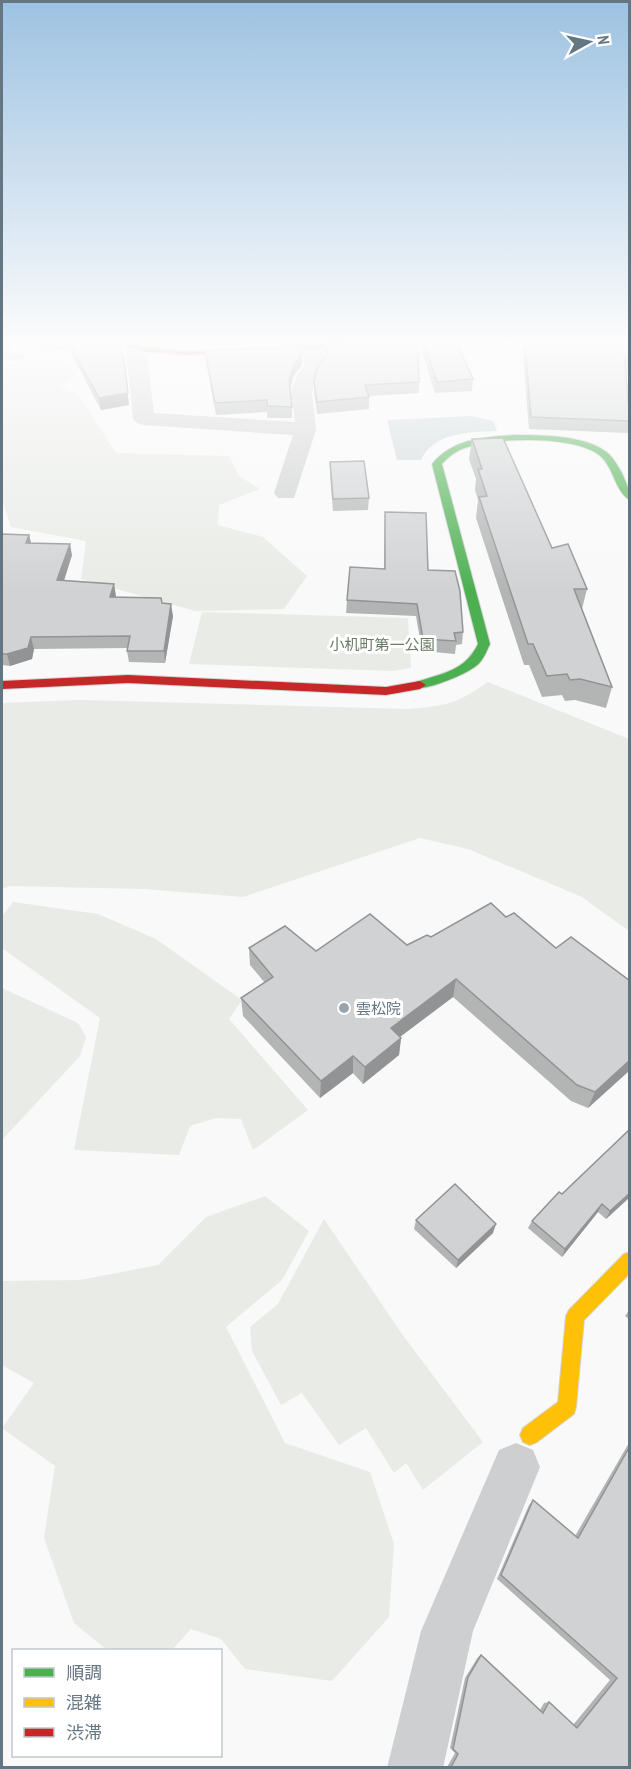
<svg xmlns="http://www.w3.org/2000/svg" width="631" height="1769" font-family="'PT Sans Narrow','Noto Sans JP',sans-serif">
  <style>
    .green { fill: #e8ebe6 }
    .water { fill: #ced6d9 }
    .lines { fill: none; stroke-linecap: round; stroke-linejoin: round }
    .fast-casing { stroke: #d5d6d7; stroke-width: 2 }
    .slow-casing { stroke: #d5d6d7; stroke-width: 2 }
    .jam-casing { stroke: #d5d6d7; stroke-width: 2 }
    .lane { fill: #cecfd0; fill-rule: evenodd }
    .street { fill: #cecfd0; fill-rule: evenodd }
    .fast { fill: #4caf50; fill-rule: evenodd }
    .slow { fill: #ffc107; fill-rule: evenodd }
    .jam { fill: #c62828; fill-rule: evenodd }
    .wall { fill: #b3b5b5 }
    .shaded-wall { fill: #929394 }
    .building { fill: #d0d2d3; stroke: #929394; stroke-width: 1.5 }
    .poi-dot { fill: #99a4ac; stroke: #fff; stroke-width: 2 }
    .labels { text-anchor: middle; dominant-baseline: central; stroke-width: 6; stroke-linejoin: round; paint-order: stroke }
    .park-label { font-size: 15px; fill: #687a64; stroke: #fff }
    .poi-label { font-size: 15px; fill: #657683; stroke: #fff; text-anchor: start }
  </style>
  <rect width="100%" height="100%" fill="#f9f9f9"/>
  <!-- green -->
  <g class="green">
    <polygon points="49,357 67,364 78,375 60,385 79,395 116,453 229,456 239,476 260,489 219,505 218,525 263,537 307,576 284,609 195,611 81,579 86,541 11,527 2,500 2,371 10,363"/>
    <polygon points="202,612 408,618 411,668 393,671 189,664"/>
    <path d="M 488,682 L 629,739 L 629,931 L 582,897 L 468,849 L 420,838 L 243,897 L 145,889 L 10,886 L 2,889 L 2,703 L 80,700 L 408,709 C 445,706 457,704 488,682 Z"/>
    <polygon points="13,902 98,914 156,939 242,1000 229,1019 308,1110 253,1150 241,1119 216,1118 190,1126 179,1155 74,1150 100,1018 2,948 2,916"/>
    <polygon points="2,988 78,1023 86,1037 80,1056 2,1140"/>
    <polygon points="265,1196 309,1231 282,1280 226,1327 285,1443 370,1472 394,1544 389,1617 332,1681 245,1669 221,1639 191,1629 172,1650 107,1650 74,1623 44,1538 55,1466 2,1428 34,1383 2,1365 2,1281 80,1280 158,1265 206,1217"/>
    <polygon points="324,1219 402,1334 483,1442 423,1490 406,1463 394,1473 366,1428 339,1445 302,1393 281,1405 252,1351 250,1327 278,1304"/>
  </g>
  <!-- water -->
  <path class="water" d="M 472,416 L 493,421 L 497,431 C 470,432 434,432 421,460 L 397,460 L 387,420 Z"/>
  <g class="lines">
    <defs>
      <path id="fast" d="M 513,435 C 540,435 583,435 605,451 C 613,456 617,465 622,473 C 626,483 630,489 630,500 C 614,491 614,466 599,455 C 575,436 497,437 468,447 C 457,450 449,456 442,464 L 490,644 C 487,650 485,656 481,661 C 474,672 428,690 416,688 L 416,682 C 443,673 465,671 478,644 L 432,464 C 452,439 483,437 513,435 Z"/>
      <polygon id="slow" points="630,1252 630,1273 584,1320 576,1407 574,1414 537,1442 530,1445 523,1442 520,1435 523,1428 558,1402 566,1316 569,1310 624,1254"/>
      <g id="jam">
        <polygon points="115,343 186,351 343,343 401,343 397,345 186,355 146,352"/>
        <polygon points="128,675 386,687 420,681 426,685 420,689 386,695 128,683 2,689 2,681"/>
      </g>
    </defs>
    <!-- fast casing -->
    <use href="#fast" class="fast-casing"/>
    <!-- slow casing -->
    <use href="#slow" class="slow-casing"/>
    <!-- jam casing -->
    <use href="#jam" class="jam-casing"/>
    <!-- lane -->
    <polygon class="lane" points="2,350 24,354 26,357 19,361 2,361"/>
    <!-- street -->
    <g class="street">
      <polygon points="312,343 322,349 324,366 316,377 312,392 316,430 294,498 278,498 274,493 293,435 144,425 137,423 133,419 126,348 129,344 143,344 146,348 154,413 295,422 291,392 296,376 304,366 302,349"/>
      <polygon points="516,1443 533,1450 540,1467 473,1631 443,1768 387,1768 421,1631 499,1450"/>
    </g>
    <!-- fast -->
    <use href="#fast" class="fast"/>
    <!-- slow -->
    <use href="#slow" class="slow"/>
    <!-- jam -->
    <use href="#jam" class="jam"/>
  </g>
  <!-- wall -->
  <g class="wall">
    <polygon points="2,343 119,343 124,360 129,405 101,410 70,351 11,344 10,349 2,348"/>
    <polygon points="158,343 292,343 188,345"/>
    <polygon points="352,343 457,343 473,379 472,391 435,393 420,345 418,345 419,382 419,393 369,396 369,409 317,414 314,392 314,381 325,357 325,345"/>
    <polygon points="522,343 618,343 630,348 630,375 626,370 630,412 630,425 628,433 529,429"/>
    <polygon points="205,351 302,354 302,365 294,375 290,389 292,407 292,418 267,418 267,412 216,415 206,362"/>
    <polygon points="472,439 552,548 587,589 582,609 612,687 606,708 575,700 565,701 562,695 542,697 529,665 524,665 476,518 478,500 475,490 476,479 469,459"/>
    <polygon points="330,462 369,498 368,510 333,511 330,474"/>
    <polygon points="385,512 428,570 463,632 462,644 456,645 455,654 422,651 416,616 346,613 347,600 384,568"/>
    <polygon points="2,534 29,535 31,543 72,555 64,581 114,584 115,597 162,603 173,616 165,663 129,662 127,651 128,648 34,649 32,659 10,666 2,665"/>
    <polygon points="506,917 556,948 630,981 630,1070 588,1108 571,1101 453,997 400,1037 401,1038 399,1055 363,1084 353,1073 320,1098 243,1016 241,998 265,983 250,965 249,948 316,951 407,945"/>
    <polygon points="630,1129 630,1197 606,1219 598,1212 562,1257 528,1228 532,1221 562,1194"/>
    <polygon points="416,1220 493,1233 456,1268 414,1229"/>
    <polygon points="630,1309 630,1320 625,1316"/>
    <polygon points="630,1441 630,1767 447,1767 455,1753 450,1748 465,1678 478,1657 481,1655 540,1710 544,1703 549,1702 573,1725 610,1680 497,1579 529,1505 533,1500 575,1536"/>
  </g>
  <!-- shaded-wall -->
  <g class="shaded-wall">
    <polygon points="302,354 302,365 294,375 289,391 289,380 294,364"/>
    <polygon points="124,360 129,405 101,410 99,398"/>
    <polygon points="29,535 32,547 26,543"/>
    <polygon points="70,544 72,555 60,592 57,580"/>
    <polygon points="114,584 116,596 112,609 110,597"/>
    <polygon points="171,604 173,616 165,663 164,651"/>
    <polygon points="31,637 34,649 32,659 10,666 7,654"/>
    <polygon points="456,979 453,997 389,1045 391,1028"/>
    <polygon points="401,1038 399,1055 363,1084 365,1067"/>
    <polygon points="353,1056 353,1073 320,1098 321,1081"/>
    <polygon points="630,1060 630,1070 588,1108 595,1092"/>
    <polygon points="630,1193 630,1197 606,1219 610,1211"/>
    <polygon points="602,1204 598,1212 562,1257 565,1249"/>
    <polygon points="496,1224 493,1233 456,1268 458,1260"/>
  </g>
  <!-- building -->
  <g class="building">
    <polygon points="69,343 119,343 124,360 128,393 99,398"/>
    <polygon points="352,343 418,343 419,382 365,385 369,397 317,402 314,381 318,366 326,356 325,345"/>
    <polygon points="424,343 457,343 473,379 437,382"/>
    <polygon points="525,343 618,343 630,348 630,360 624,353 630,421 531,417"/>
    <polygon points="301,347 302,354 294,364 289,380 292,407 267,406 267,400 215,403 205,351"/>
    <polygon points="503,438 552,548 568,544 587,589 574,589 612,687 580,679 570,680 567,674 547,676 533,644 528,644 479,497 487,496 478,469 482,469 472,439"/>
    <polygon points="364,461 369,498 333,499 330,462"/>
    <polygon points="385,512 426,513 428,570 455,571 460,591 463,632 454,633 456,641 423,639 417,604 347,600 350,567 385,569"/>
    <polygon points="2,534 29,535 26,543 70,544 57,580 114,584 110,597 161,598 162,603 171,604 164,651 127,651 130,636 31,637 28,648 7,654 2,654"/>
    <polygon points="491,903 506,917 514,913 556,948 571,937 630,981 630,1060 595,1092 577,1085 456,979 391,1028 401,1038 365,1067 353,1056 321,1081 241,998 273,977 249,948 285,926 316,951 370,914 407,945 427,935 431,937"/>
    <polygon points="630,1129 630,1193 610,1211 602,1204 565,1249 532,1221 559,1192 562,1194"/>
    <polygon points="455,1184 496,1224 458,1260 416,1220"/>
    <polygon points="630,1446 630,1767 451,1767 458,1754 453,1749 468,1677 481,1655 543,1713 549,1702 577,1728 617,1678 501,1575 533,1500 578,1538"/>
  </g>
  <!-- sky -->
  <linearGradient id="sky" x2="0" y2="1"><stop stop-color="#9dc2e2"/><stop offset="0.58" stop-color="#fcfcfc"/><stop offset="1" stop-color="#fcfcfc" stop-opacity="0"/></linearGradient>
  <rect width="631" height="591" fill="url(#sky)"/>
  <!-- markers -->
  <circle class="poi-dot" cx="344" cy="1008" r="6"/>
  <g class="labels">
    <!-- park labels -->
    <g class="park-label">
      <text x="382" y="644">小机町第一公園</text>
    </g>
    <!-- poi labels -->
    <g class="poi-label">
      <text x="356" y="1008">雲松院</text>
    </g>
  </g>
  <!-- border -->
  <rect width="631" height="1769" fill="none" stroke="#657683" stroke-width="6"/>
  <!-- legend -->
  <rect x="12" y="1649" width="210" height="108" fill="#ffffff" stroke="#c1c8cd" stroke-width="1.5"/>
  <rect x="24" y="1668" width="30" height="9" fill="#4caf50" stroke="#c1c8cd" stroke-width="1.5"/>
  <text x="66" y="1679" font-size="18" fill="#657683">順調</text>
  <rect x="24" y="1698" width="30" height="9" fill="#ffc107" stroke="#c1c8cd" stroke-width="1.5"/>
  <text x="66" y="1709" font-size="18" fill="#657683">混雑</text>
  <rect x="24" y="1728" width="30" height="9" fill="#c62828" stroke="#c1c8cd" stroke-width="1.5"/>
  <text x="66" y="1739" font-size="18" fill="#657683">渋滞</text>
  <!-- north arrow -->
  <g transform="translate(589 42) rotate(82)" stroke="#ffffff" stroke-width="4.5" paint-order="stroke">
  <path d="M0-4.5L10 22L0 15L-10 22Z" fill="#657683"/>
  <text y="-9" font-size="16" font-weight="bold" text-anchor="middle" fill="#657683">N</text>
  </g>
</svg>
